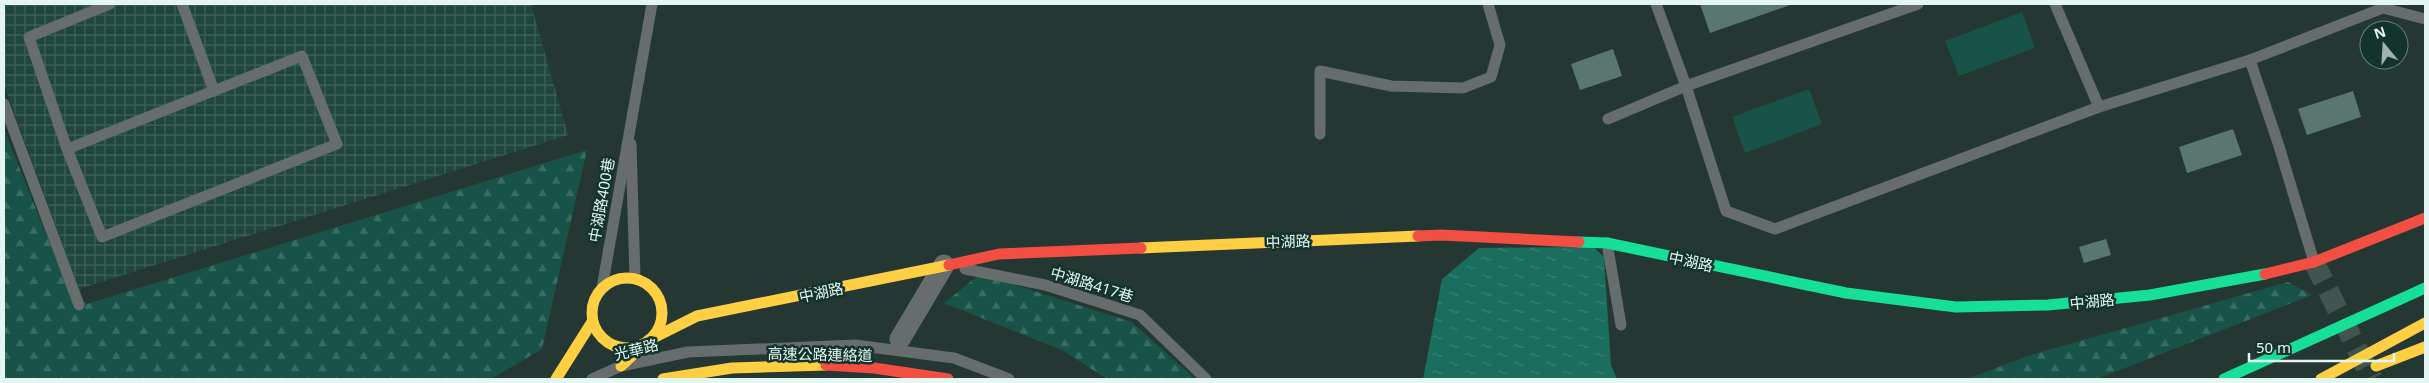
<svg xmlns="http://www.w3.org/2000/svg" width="2429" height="383" font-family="'Noto Sans','Noto Sans TC',sans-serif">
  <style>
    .industrial { fill: url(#industrial-grid) }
    .forest { fill: url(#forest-firs) }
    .garden { fill: #175347 }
    .water { fill: url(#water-ripples) }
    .building { fill: #59766f }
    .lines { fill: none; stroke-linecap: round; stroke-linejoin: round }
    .street-tunnel { stroke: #425450; stroke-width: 21; stroke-dasharray: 21 11; stroke-linecap: butt }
    .lane { stroke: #666d6c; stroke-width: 11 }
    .street { stroke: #666d6c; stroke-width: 21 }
    .fast { stroke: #16e098; stroke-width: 11 }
    .slow { stroke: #ffcf43; stroke-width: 11 }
    .jam { stroke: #f24e42; stroke-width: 11 }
    .labels { text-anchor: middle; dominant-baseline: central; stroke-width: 5; stroke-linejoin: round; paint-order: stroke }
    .street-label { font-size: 15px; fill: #e4f6f1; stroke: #13342d }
  </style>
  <defs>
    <pattern id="industrial-grid" width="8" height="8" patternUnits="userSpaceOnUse" patternTransform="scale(1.25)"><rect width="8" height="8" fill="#1f473e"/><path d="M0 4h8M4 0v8" fill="none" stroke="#3f625a"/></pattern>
    <pattern id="forest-firs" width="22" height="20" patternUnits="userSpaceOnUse" patternTransform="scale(1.25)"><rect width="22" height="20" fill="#175347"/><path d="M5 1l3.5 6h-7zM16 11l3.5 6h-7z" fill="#396c62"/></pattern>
    <pattern id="water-ripples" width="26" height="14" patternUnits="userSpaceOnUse" patternTransform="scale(1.25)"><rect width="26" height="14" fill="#1a6e5e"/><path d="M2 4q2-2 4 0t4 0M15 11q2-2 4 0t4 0" fill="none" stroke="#3b8376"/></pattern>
  </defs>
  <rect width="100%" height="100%" fill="#253733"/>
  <!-- industrial -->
  <polygon class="industrial" points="4,4 531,4 568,135 79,289 4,85"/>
  <!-- forest -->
  <g class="forest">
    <polygon points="4,129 68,289 87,304 587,150 542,349 491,379 4,379"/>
    <polygon points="980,274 1132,322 1195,379 1107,379 1062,350 944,303"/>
    <polygon points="2288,282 2312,295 2097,379 1967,379 2030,355"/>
  </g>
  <!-- garden -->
  <g class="garden">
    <polygon points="2022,12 2035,48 1959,76 1945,41"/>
    <polygon points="1809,89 1822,124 1745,153 1732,117"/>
  </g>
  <!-- water -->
  <polygon class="water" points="1593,247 1604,257 1611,365 1617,379 1423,379 1442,279 1479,248"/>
  <!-- building -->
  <g class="building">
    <polygon points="1700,4 1793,4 1710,33"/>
    <polygon points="1613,49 1622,76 1580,90 1571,64"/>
    <polygon points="2353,91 2361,117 2307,135 2298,109"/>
    <polygon points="2233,129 2242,155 2187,173 2179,147"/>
    <polygon points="2106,239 2111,255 2084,263 2079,247"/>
  </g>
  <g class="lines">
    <!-- street-tunnel -->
    <polyline class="street-tunnel" points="2314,262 2372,379"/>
    <!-- lane -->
    <g class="lane">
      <polyline points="182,4 214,91"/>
      <polyline points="1656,4 1686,86 1726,211 1775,229 2099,107 2250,60 2383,8 2425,19"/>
      <polyline points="2055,4 2099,107"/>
      <polyline points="2250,60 2278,143 2314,262"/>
      <polyline points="4,104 79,305"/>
      <polyline points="1608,119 1686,86 1918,4"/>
      <polyline points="1320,134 1320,71 1391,86 1463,88 1491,77 1500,45 1488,4"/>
      <polyline points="631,144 635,278"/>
      <polyline points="67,149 302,56 337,144 102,237 67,149 29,37 110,4"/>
      <polyline points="1607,243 1621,325"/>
      <polyline points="965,269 1045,285 1140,315 1206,379"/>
      <polyline points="602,288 652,4"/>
      <polyline points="592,379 621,366 688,352 855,345 954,358 1009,379"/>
    </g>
    <!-- street -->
    <polyline class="street" points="900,339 944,265"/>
    <!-- fast -->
    <g class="fast">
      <polyline points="1579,242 1607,243 1846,293 1956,307 2048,305 2150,295 2265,274"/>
      <polyline points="2224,379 2425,288"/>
    </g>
    <!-- slow -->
    <g class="slow">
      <polyline points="1141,248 1418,236"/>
      <circle cx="627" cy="313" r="35"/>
      <polyline points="621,366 649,340 697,316 949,265"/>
      <polyline points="2376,366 2425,347"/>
      <polyline points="556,379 592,322"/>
      <polyline points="663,379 732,368 826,365"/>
      <polyline points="2321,379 2425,323"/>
    </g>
    <!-- jam -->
    <g class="jam">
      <polyline points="1418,236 1441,235 1579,242"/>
      <polyline points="949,265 999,254 1141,248"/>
      <polyline points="2265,274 2314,262 2425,218"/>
      <polyline points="826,365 874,368 948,379"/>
    </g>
  </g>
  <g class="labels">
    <!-- street labels -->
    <g class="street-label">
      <text transform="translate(601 200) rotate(-80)">中湖路400巷</text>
      <text transform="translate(1288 241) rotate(-2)">中湖路</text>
      <text transform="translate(1691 261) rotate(12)">中湖路</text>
      <text transform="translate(1092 284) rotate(17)">中湖路417巷</text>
      <text transform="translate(821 292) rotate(-12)">中湖路</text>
      <text transform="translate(2092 301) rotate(-6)">中湖路</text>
      <text transform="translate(636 349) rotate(-14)">光華路</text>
      <text transform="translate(820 354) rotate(1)">高速公路連絡道</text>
    </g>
  </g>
  <!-- border -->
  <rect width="2429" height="383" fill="none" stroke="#e4f6f1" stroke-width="10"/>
  <!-- north arrow -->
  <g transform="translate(2384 45) rotate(342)"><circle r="24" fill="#13342d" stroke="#67827b"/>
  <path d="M0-4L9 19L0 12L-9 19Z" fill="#a1b3ae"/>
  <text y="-8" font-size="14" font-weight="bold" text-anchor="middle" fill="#e4f6f1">N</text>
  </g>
  <!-- scale -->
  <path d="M2249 353v8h145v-8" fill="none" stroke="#e4f6f1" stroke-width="2.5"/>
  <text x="2256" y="353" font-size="15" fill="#e4f6f1" stroke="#13342d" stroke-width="4" paint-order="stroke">50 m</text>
</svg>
